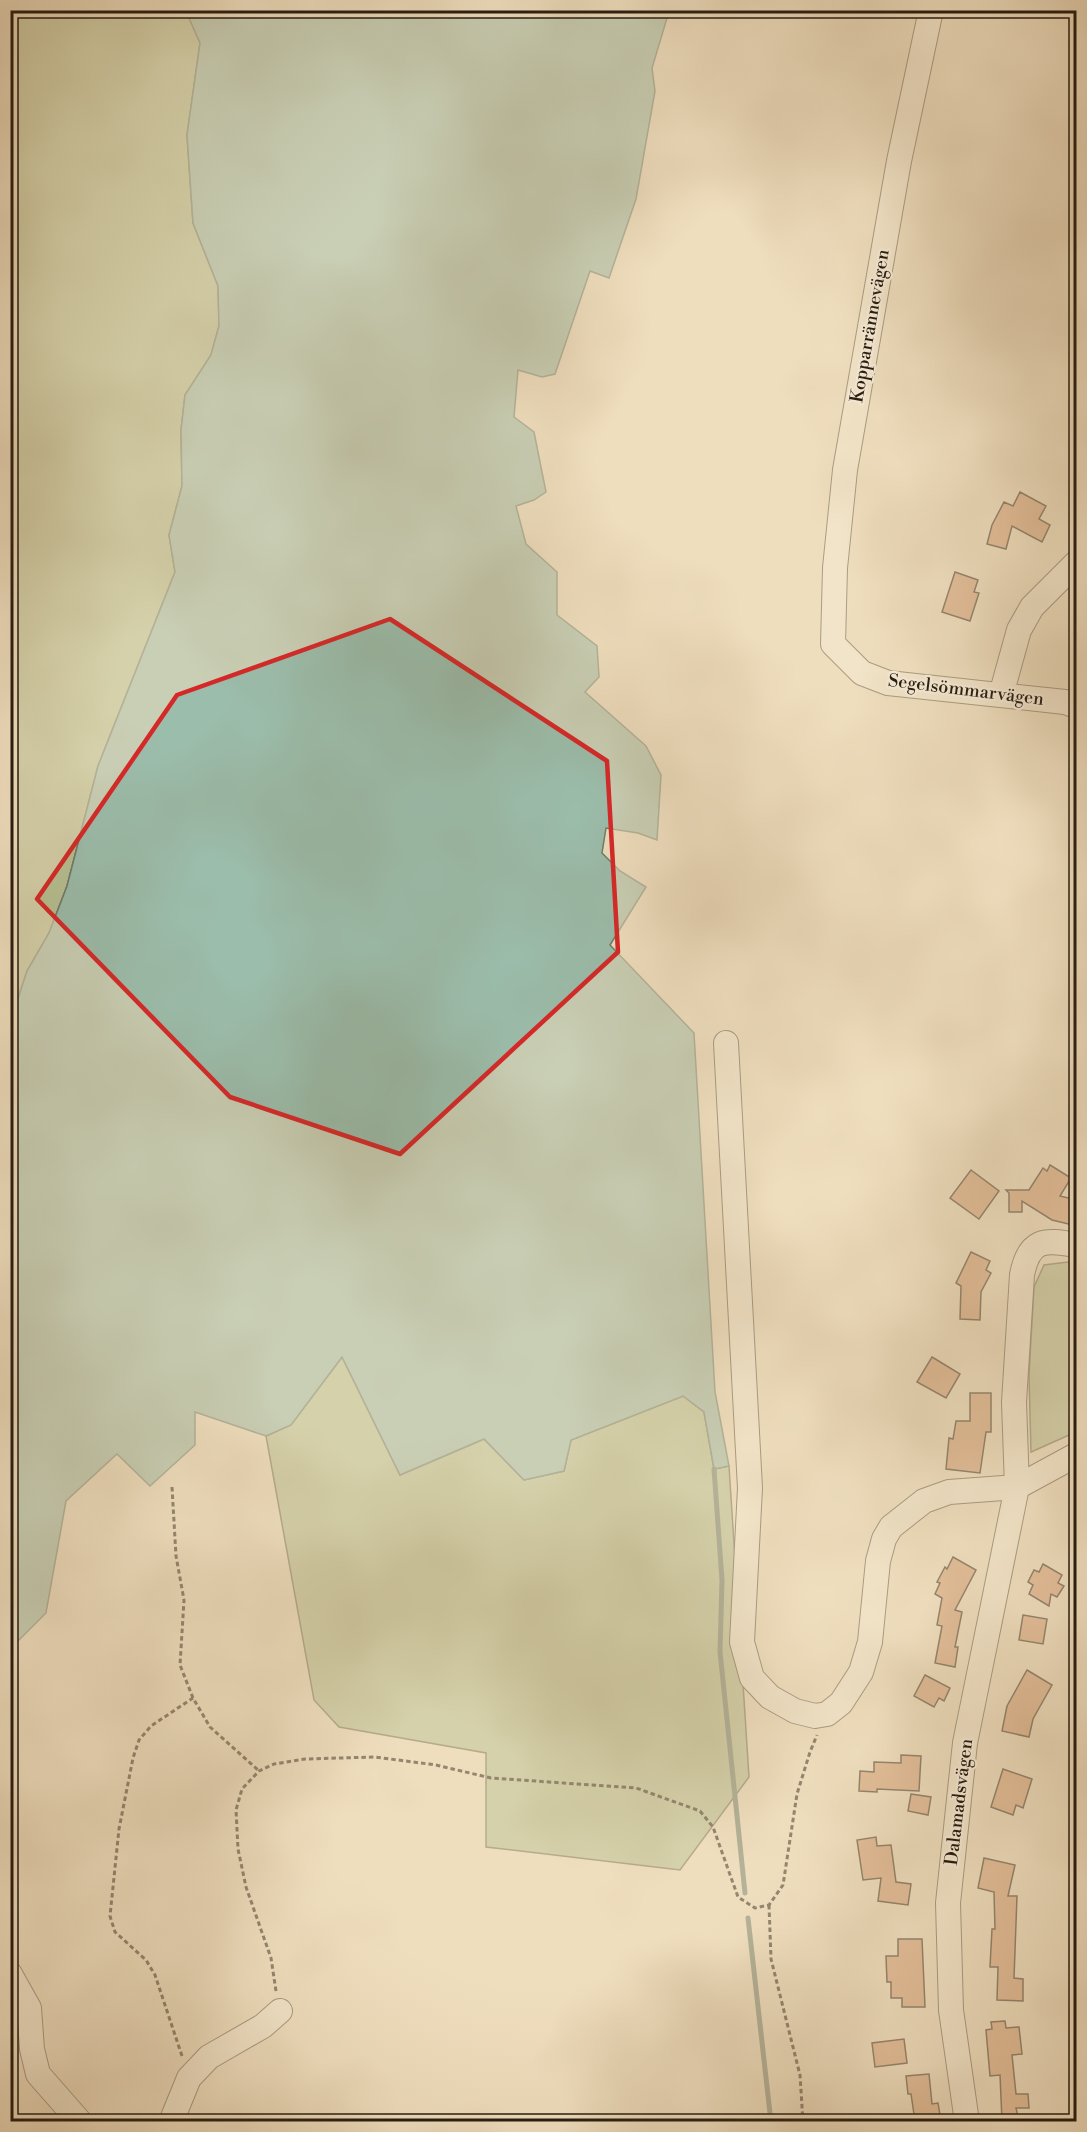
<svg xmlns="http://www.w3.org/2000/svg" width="1087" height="2132" font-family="'Libre Bodoni',serif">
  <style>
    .green { fill: #b7c193; stroke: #6f6e52; stroke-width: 1.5 }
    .water { fill: #9bbdab; stroke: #6d7d6d; stroke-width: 1.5 }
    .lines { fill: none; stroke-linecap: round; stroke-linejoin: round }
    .stream { stroke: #6d7d6d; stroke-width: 5 }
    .building { fill: #d6996f; stroke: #271c10; stroke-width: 1.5 }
    .minor-casing { stroke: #594c3c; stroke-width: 26 }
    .path { stroke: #271c10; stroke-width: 3; stroke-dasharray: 4.5 3; stroke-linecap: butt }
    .minor { stroke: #f5ead5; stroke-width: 24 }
    .marked { fill: none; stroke: #d62828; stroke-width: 4.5; stroke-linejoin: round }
    .labels { text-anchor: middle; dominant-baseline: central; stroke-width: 4.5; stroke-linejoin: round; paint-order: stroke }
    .street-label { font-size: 18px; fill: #271c10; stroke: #f5ead5 }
  </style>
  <rect width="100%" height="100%" fill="#efdebe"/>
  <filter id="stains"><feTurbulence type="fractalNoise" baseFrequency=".00333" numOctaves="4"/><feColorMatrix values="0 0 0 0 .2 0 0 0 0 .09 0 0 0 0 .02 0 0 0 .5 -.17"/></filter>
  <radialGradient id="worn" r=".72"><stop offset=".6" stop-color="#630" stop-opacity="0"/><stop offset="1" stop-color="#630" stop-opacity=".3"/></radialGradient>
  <!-- green -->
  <g class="green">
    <polygon points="11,11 186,11 200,43 187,135 193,223 218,286 219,326 211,355 185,395 181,430 182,486 169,535 175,572 98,766 67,886 49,933 27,971 11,1020"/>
    <polygon points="1068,1262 1076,1267 1076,1432 1031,1452 1029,1375 1034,1287 1044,1265"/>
    <polygon points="342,1357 400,1475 484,1439 524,1480 564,1471 571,1440 683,1396 704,1412 714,1469 729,1466 749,1777 680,1870 486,1847 486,1753 339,1727 314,1700 266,1436 291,1425"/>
  </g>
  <!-- water -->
  <polygon class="water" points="186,11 672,11 667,18 652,68 655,91 636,199 609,278 590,271 555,374 542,377 518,370 514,417 534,432 546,492 534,500 516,506 526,544 557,572 557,615 597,646 599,677 585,692 646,746 661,775 657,840 638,833 606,828 602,853 620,871 646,887 610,945 694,1033 715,1392 729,1466 714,1469 704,1412 683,1396 571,1440 564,1471 524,1480 484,1439 400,1475 342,1357 291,1425 266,1436 195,1412 195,1445 150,1486 117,1454 66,1501 46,1613 11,1648 11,1020 27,971 49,933 67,886 98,766 175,572 169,535 182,486 181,430 185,395 211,355 219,326 218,286 193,223 187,135 200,43"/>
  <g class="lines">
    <!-- stream -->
    <g class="stream">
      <polyline points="714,1469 722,1580 720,1652 745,1893"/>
      <polyline points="748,1918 771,2122"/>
    </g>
  </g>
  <!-- building -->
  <g class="building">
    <polygon points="1020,492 1046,506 1039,519 1050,525 1042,542 1012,526 1006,549 987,544 992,525 1004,502 1013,506"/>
    <polygon points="955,572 978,580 974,592 979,593 970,621 942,612"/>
    <polygon points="1050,1165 1071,1178 1060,1196 1077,1200 1077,1226 1052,1220 1022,1201 1022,1212 1009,1212 1009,1193 1006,1190 1029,1190 1043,1168 1047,1171"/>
    <polygon points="971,1170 999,1191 979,1219 950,1198"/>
    <polygon points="971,1252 990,1261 986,1270 991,1273 981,1292 980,1320 960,1319 961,1286 956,1283"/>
    <polygon points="932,1357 960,1374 946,1398 917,1382"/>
    <polygon points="970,1393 991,1393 991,1432 986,1432 980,1473 946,1469 949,1438 953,1439 956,1421 970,1421"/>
    <polygon points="953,1557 976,1570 955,1610 962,1612 955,1647 958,1647 955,1667 935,1663 942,1626 937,1625 942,1598 935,1594 940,1583 937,1582 945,1567 947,1569"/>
    <polygon points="1043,1564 1062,1575 1058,1583 1064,1586 1057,1597 1051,1594 1049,1606 1029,1594 1033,1585 1028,1582 1034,1570 1039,1572"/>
    <polygon points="1023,1615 1047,1619 1043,1644 1019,1640"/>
    <polygon points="1027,1670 1052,1685 1033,1719 1029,1737 1002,1731 1007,1706"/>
    <polygon points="925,1675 950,1688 944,1701 939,1698 934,1707 914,1696"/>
    <polygon points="901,1755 921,1756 919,1791 877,1789 877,1792 859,1791 860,1771 874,1772 874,1762 901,1763"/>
    <polygon points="1003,1769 1032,1779 1023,1808 1016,1805 1013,1815 991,1807"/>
    <polygon points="911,1794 931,1797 928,1815 908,1811"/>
    <polygon points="876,1837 877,1846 891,1845 896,1882 911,1884 908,1905 878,1901 881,1878 863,1880 857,1840"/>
    <polygon points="984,1858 1015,1865 1008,1896 1017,1896 1014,1978 1023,1979 1023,2001 997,2000 998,1967 990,1967 992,1929 995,1929 994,1892 978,1888"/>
    <polygon points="898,1939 922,1939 925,2007 902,2007 902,1998 891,1998 891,1982 887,1982 886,1956 898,1956"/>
    <polygon points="1005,2021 1006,2028 1019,2027 1022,2054 1012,2055 1016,2094 1028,2094 1029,2108 1016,2108 1019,2121 1002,2121 1000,2075 990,2076 986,2030 992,2029 991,2022"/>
    <polygon points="904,2039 907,2063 875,2067 872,2043"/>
    <polygon points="929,2074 932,2104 938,2103 941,2121 915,2121 911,2094 908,2094 906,2076"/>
  </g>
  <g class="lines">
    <defs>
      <g id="minor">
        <polyline points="931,10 899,161 845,470 835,568 833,644 862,673 888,683 1065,702 1076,706"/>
        <polyline points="1001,695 1019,630 1032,607 1076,563"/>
        <polyline points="726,1043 750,1488 742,1642 752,1678 770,1697 795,1711 815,1716 827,1714 841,1703 861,1672 870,1642 878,1561 884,1539 891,1527 924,1501 949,1492 1017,1487 1076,1455"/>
        <polyline points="10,1974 29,2008 32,2049 38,2074 80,2122"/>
        <polyline points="171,2122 189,2078 209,2057 263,2026 280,2011"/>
        <path d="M 967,2122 L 951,2010 L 948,1903 L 965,1743 L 1017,1487 L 1014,1402 L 1022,1275 C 1029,1239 1044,1239 1076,1245"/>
      </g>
    </defs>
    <!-- minor casing -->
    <use href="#minor" class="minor-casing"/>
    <!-- path -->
    <g class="path">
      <polyline points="172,1487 176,1556 184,1600 180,1665 193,1698 210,1727 259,1771"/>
      <polyline points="769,1905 771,1959 800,2075 803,2122"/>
      <polyline points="276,1991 271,1958 246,1887 238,1849 236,1810 242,1789 259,1771 274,1764 305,1759 375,1757 436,1765 491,1778 636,1788 700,1811 713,1827 738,1897 755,1908 769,1905 783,1885 797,1794 810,1752 817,1735"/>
      <polyline points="182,2056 155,1975 146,1960 115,1932 110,1916 119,1829 133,1758 139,1740 151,1726 193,1698"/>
    </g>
    <!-- minor -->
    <use href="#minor" class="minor"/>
  </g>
  <!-- marked area -->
  <path d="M0 0H1087V2132H0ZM 390,619 L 607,761 L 618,952 L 400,1154 L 230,1097 L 37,899 L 177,695 Z" fill="#efdebe" fill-opacity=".55" fill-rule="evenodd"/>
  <path class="marked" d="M 390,619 L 607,761 L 618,952 L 400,1154 L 230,1097 L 37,899 L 177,695 Z"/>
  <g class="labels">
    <!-- street labels -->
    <g class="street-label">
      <text transform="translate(870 326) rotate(-80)">Kopparrännevägen</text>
      <text transform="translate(966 690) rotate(7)">Segelsömmarvägen</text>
      <text transform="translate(959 1802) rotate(-83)">Dalamadsvägen</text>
    </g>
  </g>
  <!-- margin -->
  <rect width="1087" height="2132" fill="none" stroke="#efdebe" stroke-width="36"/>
  <rect x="12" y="12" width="1063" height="2108" fill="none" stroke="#271c10" stroke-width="3"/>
  <rect x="18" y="18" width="1051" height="2096" fill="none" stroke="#271c10" stroke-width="1.5"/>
  <rect width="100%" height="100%" filter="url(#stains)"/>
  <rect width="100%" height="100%" fill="url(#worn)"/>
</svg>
